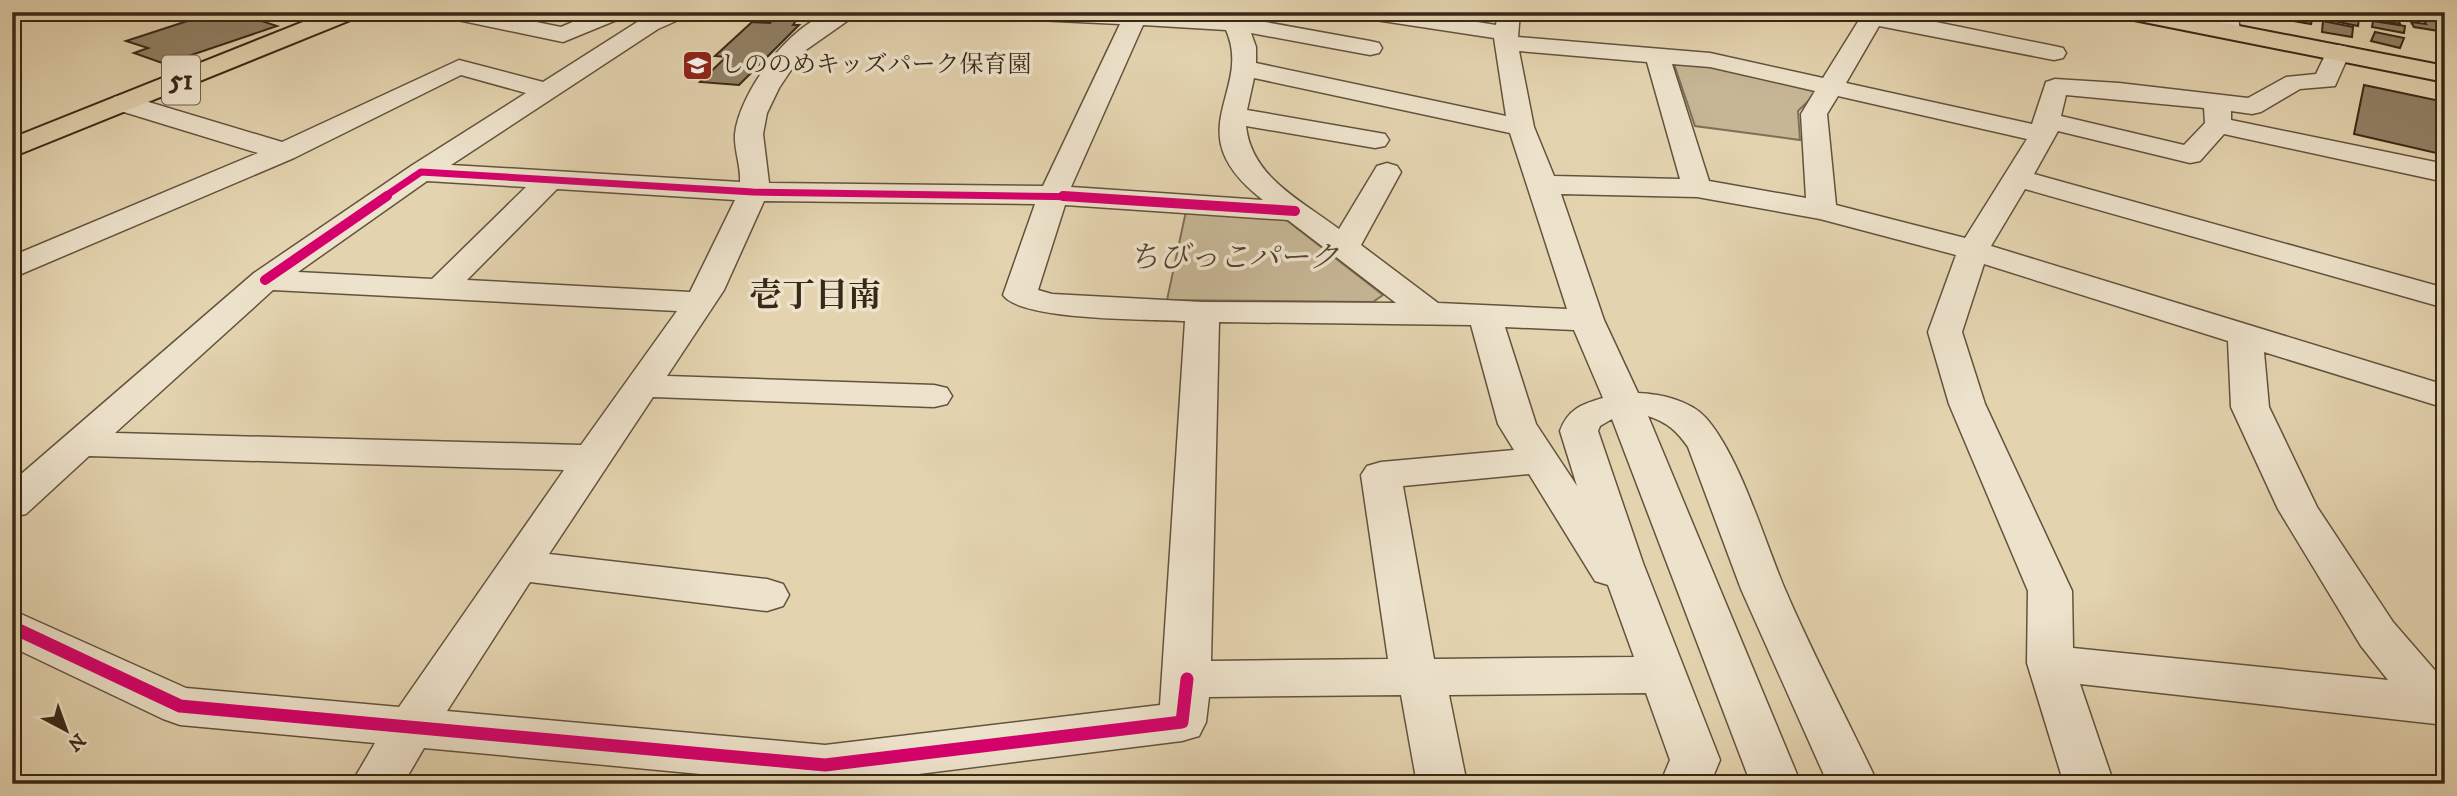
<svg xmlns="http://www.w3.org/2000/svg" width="2457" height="796" font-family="'IM FELL DW Pica','Noto Serif JP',serif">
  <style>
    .green { fill: #c6b695; stroke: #7f6f56; stroke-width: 2 }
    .building { fill: #918166; stroke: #382816; stroke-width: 2 }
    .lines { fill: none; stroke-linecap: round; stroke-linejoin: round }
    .minor-casing { stroke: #63533c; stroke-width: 3 }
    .major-casing { stroke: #382816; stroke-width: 4 }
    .minor { fill: #ede2cb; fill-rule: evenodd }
    .major { fill: #e3d3af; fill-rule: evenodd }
    .cycleway-far2-casing { stroke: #ede2cb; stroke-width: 10 }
    .cycleway-far1-casing { stroke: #ede2cb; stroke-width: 14 }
    .cycleway-casing { stroke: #ede2cb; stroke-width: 18 }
    .cycleway-far2 { stroke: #d6006c; stroke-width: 7 }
    .cycleway-far1 { stroke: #d6006c; stroke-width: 10 }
    .cycleway { stroke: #d6006c; stroke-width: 13 }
    .labels { text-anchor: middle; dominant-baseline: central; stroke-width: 7; stroke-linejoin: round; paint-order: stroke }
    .far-poi-label { font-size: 24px; fill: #382816; stroke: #ede2cb; text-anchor: start }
    .shield { fill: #ede2cb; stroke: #6e604c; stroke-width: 2 }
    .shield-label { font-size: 28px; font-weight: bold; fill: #382816 }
    .park-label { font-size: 30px; font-style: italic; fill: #54442f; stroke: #ede2cb }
    .quarter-label { font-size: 33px; font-weight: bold; fill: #382816; stroke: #ede2cb }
  </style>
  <rect width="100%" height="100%" fill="#e3d3af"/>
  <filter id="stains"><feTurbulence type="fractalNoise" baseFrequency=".00286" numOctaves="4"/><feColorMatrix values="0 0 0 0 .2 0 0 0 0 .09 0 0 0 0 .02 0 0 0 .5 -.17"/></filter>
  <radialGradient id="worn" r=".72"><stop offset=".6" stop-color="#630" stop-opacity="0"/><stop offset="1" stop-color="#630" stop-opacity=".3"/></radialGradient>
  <!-- green -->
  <g class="green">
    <polygon points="1674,64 1715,64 1820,90 1798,111 1800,140 1695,126"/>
    <polygon points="1186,211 1280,215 1383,295 1373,302 1167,300"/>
  </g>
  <!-- building -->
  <g class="building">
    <polygon points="215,12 234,12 277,26 165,64 134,53 148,48 126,41"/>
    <polygon points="2241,12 2309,12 2314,13 2311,24"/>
    <polygon points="2357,12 2395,12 2400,24 2360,18"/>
    <polygon points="789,13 800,15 793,25 799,25 739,85 700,82 726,57 715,56 752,22 770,23 777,16"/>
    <polygon points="2331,13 2359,19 2358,26 2329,20"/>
    <polygon points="2422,18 2445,21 2445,32 2414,27 2411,22 2426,24"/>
    <polygon points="2323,21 2353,27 2352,37 2322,32"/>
    <polygon points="2373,21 2405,26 2404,33 2372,27"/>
    <polygon points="2375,32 2404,38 2400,48 2371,41"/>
    <polygon points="2364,85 2445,102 2445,155 2354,134"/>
  </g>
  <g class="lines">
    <defs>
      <g id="minor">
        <polygon points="442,12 487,12 561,27 596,12 627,12 624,17 563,42 453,19 445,17"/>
        <path d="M 657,12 L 688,12 L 685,17 L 658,29 L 451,165 L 740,182 C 741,166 734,150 735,134 C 739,93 791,22 833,12 C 841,10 852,12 860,12 L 803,52 L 779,88 L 767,113 L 763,134 L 769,183 L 1043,186 L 1120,24 L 1014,19 L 1006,17 L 1003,12 L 1158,12 L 1219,15 L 1218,12 L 1241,12 L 1243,18 L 1370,41 L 1379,43 L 1382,48 L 1379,53 L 1370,55 L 1251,33 L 1256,47 L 1256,63 L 1506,116 L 1494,38 L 1369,19 L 1361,17 L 1358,12 L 1415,12 L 1496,25 L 1498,12 L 1520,12 L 1518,37 L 1710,53 L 1823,78 L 1864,12 L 1887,12 L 2054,46 L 2063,48 L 2066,53 L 2063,58 L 2054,60 L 1879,26 L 1846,83 L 2032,124 L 2046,82 L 2055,79 L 2119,83 L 2248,98 L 2286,77 L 2316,74 L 2329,47 L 2338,45 L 2347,47 L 2350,52 L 2335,86 L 2300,89 L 2261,112 L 2252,114 L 2231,111 L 2231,120 L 2445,164 L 2445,182 L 2224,134 L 2200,161 L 2190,163 L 2058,131 L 2034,174 L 2445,288 L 2445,308 L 2025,189 L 1991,246 L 2445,385 L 2445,408 L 2264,352 L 2269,407 L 2317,507 L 2393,622 L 2445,682 L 2445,725 L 2080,684 L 2114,784 L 2064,784 L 2027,663 L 2028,591 L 1949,404 L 1928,332 L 1956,255 L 1820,219 L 1697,197 L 1561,194 L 1604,320 L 1638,393 C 1660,394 1690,400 1706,418 C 1740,457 1763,537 1784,587 C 1812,653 1847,718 1878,784 L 1828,784 L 1741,589 L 1688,447 C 1677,431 1667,422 1648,416 L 1801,784 L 1751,784 L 1612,419 L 1600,426 L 1598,431 L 1643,563 L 1720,760 L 1710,784 L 1660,784 L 1670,760 L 1646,693 L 1449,695 L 1467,784 L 1417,784 L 1401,695 L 1209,697 L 1206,722 L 1199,736 L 1182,741 L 839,784 L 807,784 L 424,748 L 403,784 L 351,784 L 375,743 L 180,725 L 163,719 L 12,647 L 12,610 L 186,688 L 399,707 L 564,470 L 89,456 L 26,514 L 12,517 L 12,482 L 254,273 L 411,166 L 526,93 L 461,75 L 294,158 L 12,278 L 12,256 L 258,153 L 114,109 L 110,103 L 114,97 L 123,95 L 132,97 L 282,142 L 459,60 L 543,82 L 642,19 ZM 1143,25 L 1226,30 C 1254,93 1174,131 1263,200 L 1071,187 ZM 1519,51 L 1647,62 L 1680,179 L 1554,176 L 1534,127 ZM 1672,64 L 1710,67 L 1815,91 L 1801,114 L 1806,198 L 1709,181 ZM 1254,78 L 1510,133 L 1567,309 L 1438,303 L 1361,245 L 1401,172 L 1397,166 L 1387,163 L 1377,166 L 1339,229 C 1302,201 1251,177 1246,126 L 1375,148 L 1385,146 L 1389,140 L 1385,134 L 1247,110 ZM 2066,95 L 2204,108 L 2205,123 L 2184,145 L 2061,116 ZM 1838,96 L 2027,139 L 1965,238 L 1836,205 L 1827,114 ZM 427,181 L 526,187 L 432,279 L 298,272 ZM 557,189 L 735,200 L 690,292 L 467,280 ZM 764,201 L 1035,204 L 1003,295 C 1021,321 1150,319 1185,321 L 1160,705 L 825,745 L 447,711 L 530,582 L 767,611 L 783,606 L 789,595 L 783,584 L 767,579 L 549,554 L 653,397 L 934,407 L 947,404 L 952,396 L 947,388 L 934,385 L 667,376 L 724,290 ZM 1065,205 L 1288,220 L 1396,303 L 1202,302 L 1052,294 L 1038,290 ZM 1984,264 L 2228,341 L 2231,407 L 2278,509 L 2361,646 L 2388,680 L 2073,648 L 2072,591 L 1985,404 L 1962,332 ZM 273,290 L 677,311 L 581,445 L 115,433 ZM 1219,322 L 1471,325 L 1498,424 L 1514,450 L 1381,462 L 1367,466 L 1361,475 L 1388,659 L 1211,661 ZM 1505,327 L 1574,330 L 1603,398 C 1582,404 1568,409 1560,431 L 1577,486 L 1536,424 ZM 1529,474 L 1595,581 L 1608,585 L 1634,657 L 1434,659 L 1403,486 Z"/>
        <polygon points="2215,12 2237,12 2240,30 2236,35 2220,35 2216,30"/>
      </g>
      <g id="major">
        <polygon points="328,12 362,12 358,17 12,157 12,138"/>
        <polygon points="2117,12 2167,12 2445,66 2445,82 2129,19 2121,17"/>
      </g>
    </defs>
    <!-- minor casing -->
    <use href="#minor" class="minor-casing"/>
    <!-- major casing -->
    <use href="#major" class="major-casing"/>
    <!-- minor -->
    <use href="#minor" class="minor"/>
    <!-- major -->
    <use href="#major" class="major"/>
    <defs>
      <polyline id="cycleway-far2" points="384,197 421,172 753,192 1090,197"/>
      <g id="cycleway-far1">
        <polyline points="1063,196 1295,211"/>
        <polyline points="265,280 387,196"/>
      </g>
      <polyline id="cycleway" points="12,627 180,706 825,765 1182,722 1187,679"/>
    </defs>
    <!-- cycleway-far2 casing -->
    <use href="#cycleway-far2" class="cycleway-far2-casing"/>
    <!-- cycleway-far1 casing -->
    <use href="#cycleway-far1" class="cycleway-far1-casing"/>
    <!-- cycleway casing -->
    <use href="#cycleway" class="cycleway-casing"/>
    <!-- cycleway-far2 -->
    <use href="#cycleway-far2" class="cycleway-far2"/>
    <!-- cycleway-far1 -->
    <use href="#cycleway-far1" class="cycleway-far1"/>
    <!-- cycleway -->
    <use href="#cycleway" class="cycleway"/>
  </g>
  <!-- icons -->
  <defs>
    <symbol id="school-square" viewBox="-11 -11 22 22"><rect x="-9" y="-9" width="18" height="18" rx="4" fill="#8f2418" stroke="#ede2cb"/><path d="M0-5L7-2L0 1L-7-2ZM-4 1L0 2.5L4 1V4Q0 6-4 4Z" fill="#fff"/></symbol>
  </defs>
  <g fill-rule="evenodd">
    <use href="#school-square" x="680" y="48" width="35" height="35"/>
  </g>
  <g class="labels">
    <!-- far-poi labels -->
    <g class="far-poi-label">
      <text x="720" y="65">しののめキッズパーク保育園</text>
    </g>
    <!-- shield labels -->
    <rect class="shield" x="162" y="55.5" width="38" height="49" rx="5"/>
    <g class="shield-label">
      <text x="181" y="80">51</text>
    </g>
    <!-- park labels -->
    <g class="park-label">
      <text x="1234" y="258">ちびっこパーク</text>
    </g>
    <!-- quarter labels -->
    <g class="quarter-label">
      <text x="815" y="296">壱丁目南</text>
    </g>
  </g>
  <!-- margin -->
  <rect width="2457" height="796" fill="none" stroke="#e3d3af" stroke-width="42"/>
  <rect x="14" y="14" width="2429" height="768" fill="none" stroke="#382816" stroke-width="3.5"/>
  <rect x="21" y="21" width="2415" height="754" fill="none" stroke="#382816" stroke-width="2"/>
  <!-- north arrow -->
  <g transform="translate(66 730) rotate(139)" stroke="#ede2cb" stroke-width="5" paint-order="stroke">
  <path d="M0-5L12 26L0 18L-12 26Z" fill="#382816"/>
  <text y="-10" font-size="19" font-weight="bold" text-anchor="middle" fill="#382816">N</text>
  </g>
  <rect width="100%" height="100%" filter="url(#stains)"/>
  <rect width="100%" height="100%" fill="url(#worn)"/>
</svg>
